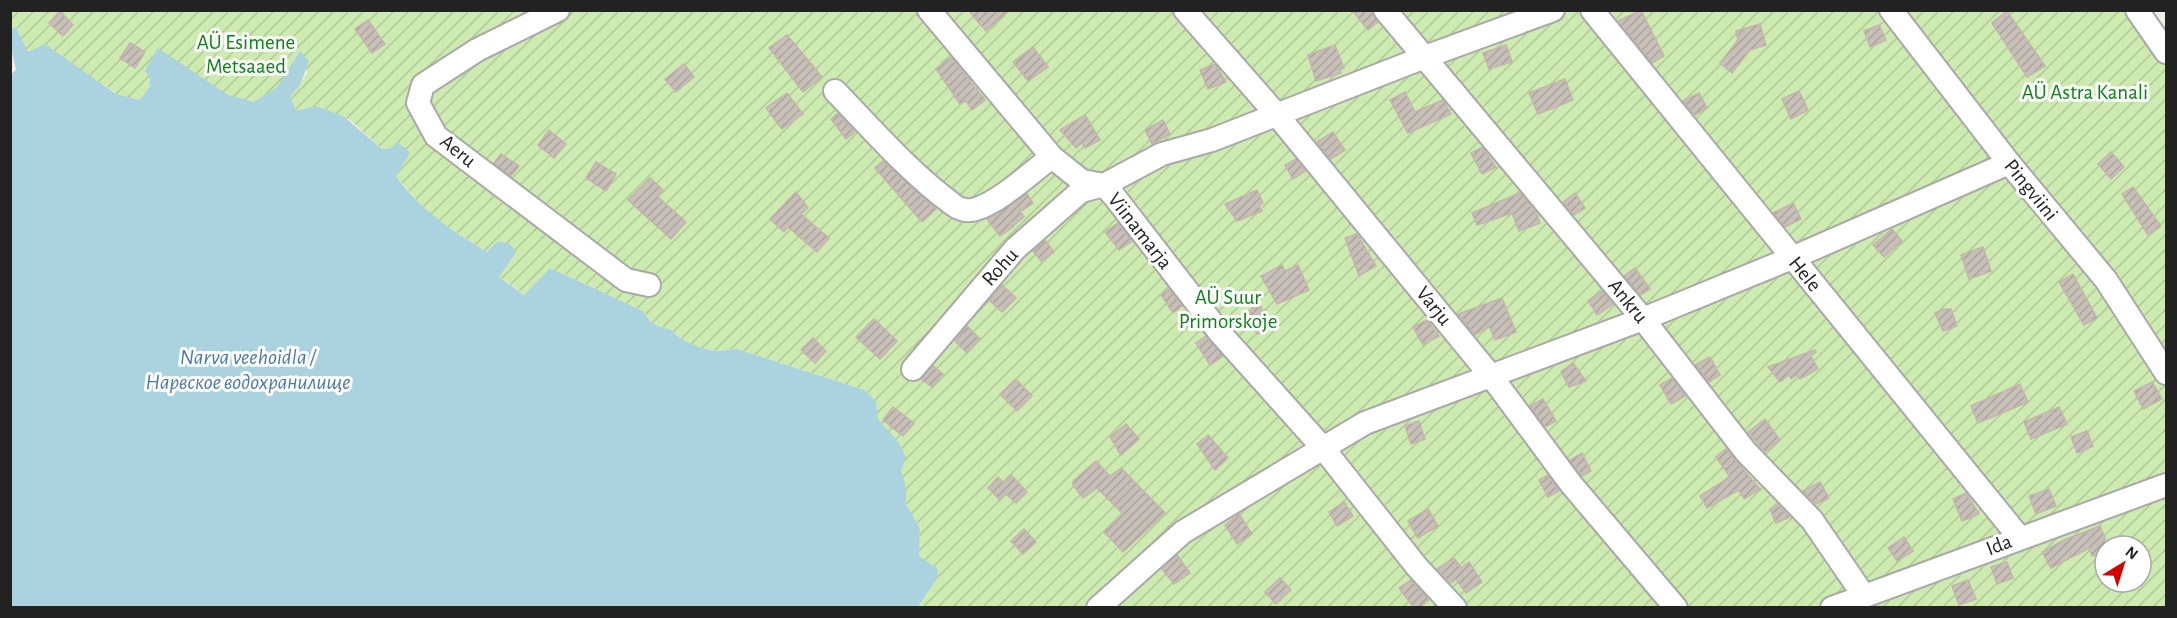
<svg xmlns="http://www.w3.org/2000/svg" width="2177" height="618" font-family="'Alegreya Sans',sans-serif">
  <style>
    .garden { fill: url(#garden-furrows); fill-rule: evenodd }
    .water { fill: #aad3df }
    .building { fill: url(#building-hatch); stroke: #c4b6ab; stroke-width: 1.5 }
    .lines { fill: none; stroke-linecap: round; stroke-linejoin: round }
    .minor-casing { stroke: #a9a9a9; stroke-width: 26 }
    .minor { stroke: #fff; stroke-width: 22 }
    .labels { text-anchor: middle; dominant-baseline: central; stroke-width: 6; stroke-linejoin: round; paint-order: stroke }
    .park-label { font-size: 21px; fill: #0c8416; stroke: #fff }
    .street-label { font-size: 21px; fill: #222; stroke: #fff }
    .water-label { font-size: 22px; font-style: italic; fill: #4a7aab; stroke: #fff }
  </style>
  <defs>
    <pattern id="garden-furrows" width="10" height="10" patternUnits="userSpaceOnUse" patternTransform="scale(1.5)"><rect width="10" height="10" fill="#cdebb0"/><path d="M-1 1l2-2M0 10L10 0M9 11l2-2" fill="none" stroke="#b0c997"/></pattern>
    <pattern id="building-hatch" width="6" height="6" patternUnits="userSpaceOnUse" patternTransform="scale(1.5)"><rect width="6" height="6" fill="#c7bfb8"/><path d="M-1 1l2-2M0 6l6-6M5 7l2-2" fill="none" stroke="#aba49e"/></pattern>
  </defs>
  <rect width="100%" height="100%" fill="#f2efe9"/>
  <!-- garden -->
  <path class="garden" d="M 11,10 L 2131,11 L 2166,61 L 2166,607 L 917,607 L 920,528 L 906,504 L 906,487 L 878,419 L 876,401 L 864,390 L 737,349 C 731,349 725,351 718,351 C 705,351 678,340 670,329 C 656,327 650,323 643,311 L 550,268 L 525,295 L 499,277 L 516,253 L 487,252 L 429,215 L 396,176 L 402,148 L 398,142 L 392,148 L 382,149 L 349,119 L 296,112 L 290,97 L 307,73 L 300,51 C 289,68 276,98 254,102 C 233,107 177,61 158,49 L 150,77 L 150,86 L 140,100 L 116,94 L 106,86 L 28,53 L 16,27 L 11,30 ZM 2105,546 L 2141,546 L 2141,582 L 2105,582 Z"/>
  <!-- water -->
  <path class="water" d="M 16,27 L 28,52 L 45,44 L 116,94 L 140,100 L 150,86 L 150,77 L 145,71 L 158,48 L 228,95 L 254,102 L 277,87 L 300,51 L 309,61 L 300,85 L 290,97 L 296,111 L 316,106 L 343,116 L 382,149 L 392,148 L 398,142 L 410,153 L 396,176 C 422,212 450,229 487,252 L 498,241 L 511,245 L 516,253 L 499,277 L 524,295 L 550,268 L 643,311 C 650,323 656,327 670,329 C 678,340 705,351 718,351 C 725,351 731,349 737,349 L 864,390 L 876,401 L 878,419 L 898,442 L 906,457 L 901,470 L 906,487 L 906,504 L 920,528 L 919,556 L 937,568 L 938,577 L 917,608 L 11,607 L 10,75 L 16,70 L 11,47 L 10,30 Z"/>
  <!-- building -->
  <g class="building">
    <polygon points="968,10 1009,10 986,31"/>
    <polygon points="1352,10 1372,10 1378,22 1368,30"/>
    <polygon points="1641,10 1664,56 1652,63 1618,21"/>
    <polygon points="60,11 73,25 63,36 49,23"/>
    <polygon points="2007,11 2045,66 2027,77 1992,23"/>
    <polygon points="368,20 385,44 372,53 355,29"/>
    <polygon points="1760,24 1766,45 1750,50 1732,73 1720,63 1738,40 1736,31"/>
    <polygon points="1879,25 1886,40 1870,47 1864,31"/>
    <polygon points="787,35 822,77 803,92 769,48"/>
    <polygon points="130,43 145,52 135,68 120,58"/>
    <polygon points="1335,45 1344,68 1340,69 1341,73 1316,81 1308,55"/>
    <polygon points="1506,45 1512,62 1489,69 1483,53"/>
    <polygon points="1033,47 1048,67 1028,81 1013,62"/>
    <polygon points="951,57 985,100 972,110 966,101 960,104 936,69"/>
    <polygon points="684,64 694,77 676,92 665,79"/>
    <polygon points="1215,64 1226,82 1208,89 1200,70"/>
    <polygon points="1565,79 1573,100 1538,114 1529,93"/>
    <polygon points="1799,91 1808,110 1791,119 1782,99"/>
    <polygon points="1405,92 1415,112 1443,100 1451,114 1408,133 1390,100"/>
    <polygon points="787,93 803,114 782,129 766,108"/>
    <polygon points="1699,93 1707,108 1695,115 1683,101"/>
    <polygon points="838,113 855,132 846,139 831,119"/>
    <polygon points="1085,115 1100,140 1085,148 1082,143 1076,148 1060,130"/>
    <polygon points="1163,120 1170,134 1152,144 1145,130"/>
    <polygon points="549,130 566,144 554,158 538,145"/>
    <polygon points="1333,132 1345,150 1331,159 1317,142"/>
    <polygon points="1482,147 1496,167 1482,174 1471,153"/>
    <polygon points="2111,152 2124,167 2111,179 2098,164"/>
    <polygon points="501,154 519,166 511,176 494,163"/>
    <polygon points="1296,159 1305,171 1293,179 1285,165"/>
    <polygon points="883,161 936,209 922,222 875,168"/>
    <polygon points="596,162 616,174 606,191 586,178"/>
    <polygon points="650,178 663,190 657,196 686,222 671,239 628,200"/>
    <polygon points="2133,187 2161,226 2148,235 2122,194"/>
    <polygon points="1257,190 1263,203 1259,206 1262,211 1237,221 1225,204"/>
    <polygon points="796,192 808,208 801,214 829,238 817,252 788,227 784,232 770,219"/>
    <polygon points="1520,193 1536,212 1540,223 1519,231 1512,213 1477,225 1472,213"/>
    <polygon points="1575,193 1585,208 1574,215 1563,202"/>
    <polygon points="1027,194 1033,203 1020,212 1024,217 1013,226 1008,221 1013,227 1000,236 987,219"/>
    <polygon points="1793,203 1801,219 1785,227 1773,213"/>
    <polygon points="1118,223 1132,241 1119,250 1105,232"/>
    <polygon points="1892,229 1902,241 1884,257 1873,245"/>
    <polygon points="1357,234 1376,266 1359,276 1345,238"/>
    <polygon points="1045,240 1054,252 1041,261 1033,251"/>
    <polygon points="1983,247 1991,271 1969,279 1961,255"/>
    <polygon points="1282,265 1285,271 1298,265 1309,290 1277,304 1261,276"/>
    <polygon points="1635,268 1650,289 1640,295 1624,276"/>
    <polygon points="2073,274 2097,318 2084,325 2059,282"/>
    <polygon points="1002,285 1016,298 1002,312 989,300"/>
    <polygon points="1169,289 1182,306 1173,313 1161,295"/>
    <polygon points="1602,291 1613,304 1597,315 1588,301"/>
    <polygon points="1502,298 1516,332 1495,340 1489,326 1475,335 1458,314"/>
    <polygon points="1260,305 1271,328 1257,334 1246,312"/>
    <polygon points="1944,309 1951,309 1957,326 1943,331 1935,313"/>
    <polygon points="874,319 897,341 880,359 856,337"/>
    <polygon points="1427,320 1439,336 1423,345 1413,327"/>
    <polygon points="967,326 980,339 967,353 955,341"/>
    <polygon points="1206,336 1223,356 1210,365 1196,343"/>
    <polygon points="813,338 826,351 815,363 801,350"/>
    <polygon points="1815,350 1816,352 1811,356 1818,369 1800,379 1797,375 1791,379 1789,375 1780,382 1768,367"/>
    <polygon points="1710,357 1720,375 1709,382 1695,365"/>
    <polygon points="1573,363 1586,381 1569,387 1561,372"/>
    <polygon points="933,366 943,374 932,387 921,379"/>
    <polygon points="1672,378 1685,396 1671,404 1660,385"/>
    <polygon points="1016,379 1032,396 1017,411 1000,394"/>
    <polygon points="2152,382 2162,399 2143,409 2134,391"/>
    <polygon points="2020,384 2028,402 1978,423 1971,406"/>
    <polygon points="1543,399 1556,421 1545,427 1530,406"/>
    <polygon points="893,407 914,423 903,436 883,420"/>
    <polygon points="2059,407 2067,424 2031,439 2024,422"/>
    <polygon points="1765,419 1780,440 1765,452 1748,432"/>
    <polygon points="1419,421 1425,439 1411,444 1405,426"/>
    <polygon points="1126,424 1139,439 1121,455 1110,437"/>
    <polygon points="2087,431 2093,446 2077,453 2071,437"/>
    <polygon points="1208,435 1228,458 1215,470 1197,444"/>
    <polygon points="1726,449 1760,489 1744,499 1739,490 1707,508 1700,496 1730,477 1716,457"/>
    <polygon points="1582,453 1591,471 1582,476 1570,460"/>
    <polygon points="1096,461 1110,476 1121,468 1165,513 1123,552 1104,532 1123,514 1097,488 1083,498 1073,485 1073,481"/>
    <polygon points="1011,475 1027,492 1016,503 1006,494 1000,500 988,488 998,477 1004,483"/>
    <polygon points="1548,475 1559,491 1548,497 1539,480"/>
    <polygon points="1820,482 1829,498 1816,504 1803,491"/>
    <polygon points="2049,489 2056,506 2036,514 2029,496"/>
    <polygon points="1966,493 1979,514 1962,521 1953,499"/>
    <polygon points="1344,502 1353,516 1337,526 1329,512"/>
    <polygon points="1778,505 1790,517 1776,523 1770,509"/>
    <polygon points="1428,509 1438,526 1418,538 1408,521"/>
    <polygon points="1239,514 1252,534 1237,544 1225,525"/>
    <polygon points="2100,526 2105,538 2105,551 2092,556 2089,548 2051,568 2042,552 2064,540"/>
    <polygon points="1024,529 1036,542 1023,554 1011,541"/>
    <polygon points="1904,537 1913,551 1897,561 1888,548"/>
    <polygon points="1177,555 1190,573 1174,584 1162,569"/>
    <polygon points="1454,558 1461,568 1469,562 1482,582 1466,593 1456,579 1451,583 1437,569"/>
    <polygon points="2007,562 2013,578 1997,584 1991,567"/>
    <polygon points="1280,578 1291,590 1276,604 1265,592"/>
    <polygon points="1411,580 1429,600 1418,608 1414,608 1399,588"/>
    <polygon points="1968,580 1976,599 1959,605 1952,586"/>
  </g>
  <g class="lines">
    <defs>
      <g id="minor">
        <polyline points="558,10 477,50 423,85 418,103 436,136 626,280 649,285"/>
        <polyline points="929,10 1052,157 1082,181 1104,185 1114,196 1220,333 1323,448 1417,567 1455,608"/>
        <polyline points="1185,10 1277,115 1491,376 1571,484 1676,608"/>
        <polyline points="1385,10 1643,319 1746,452 1812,520 1864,596"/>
        <polyline points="1592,10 2019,537"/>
        <polyline points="1891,10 2009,163 2106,280 2166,373"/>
        <polyline points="2137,10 2166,52"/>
        <path d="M 835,91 C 872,129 908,171 951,203 C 958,209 967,212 976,209 C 1000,202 1031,172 1052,157"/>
        <polyline points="913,369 1015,249 1081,191 1104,185 1162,154 1212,140 1425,57 1553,10"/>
        <polyline points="1098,608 1183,532 1365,423 1643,319 1792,258 2009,163"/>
        <polyline points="1832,608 2166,485"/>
      </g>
    </defs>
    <!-- minor casing -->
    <use href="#minor" class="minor-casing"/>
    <!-- minor -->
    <use href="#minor" class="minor"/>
  </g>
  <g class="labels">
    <!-- park labels -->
    <g class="park-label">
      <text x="246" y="42">AÜ Esimene<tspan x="246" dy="24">Metsaaed</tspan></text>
      <text x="2085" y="92">AÜ Astra Kanali</text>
      <text x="1228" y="297">AÜ Suur<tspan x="1228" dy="24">Primorskoje</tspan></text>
    </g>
    <!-- street labels -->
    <g class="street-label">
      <text transform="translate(458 151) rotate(39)">Aeru</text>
      <text transform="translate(2031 190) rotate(51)">Pingviini</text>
      <text transform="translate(1140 231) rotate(52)">Viinamarja</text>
      <text transform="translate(1000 267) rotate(-48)">Rohu</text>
      <text transform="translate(1805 274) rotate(51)">Hele</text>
      <text transform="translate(1628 301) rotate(51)">Ankru</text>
      <text transform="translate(1434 306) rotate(51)">Varju</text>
      <text transform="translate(1999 545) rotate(-21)">Ida</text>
    </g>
    <!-- water labels -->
    <g class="water-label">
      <text x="248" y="357">Narva veehoidla /<tspan x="248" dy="25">Нарвское водохранилище</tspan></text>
    </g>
  </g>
  <!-- border -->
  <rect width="2177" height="618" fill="none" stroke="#222222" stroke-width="24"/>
  <!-- north arrow -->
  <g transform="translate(2123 564) rotate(38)"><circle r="28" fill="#ffffff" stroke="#a7a7a7" stroke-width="1.5"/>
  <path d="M0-4.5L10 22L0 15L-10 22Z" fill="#d40000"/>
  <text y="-9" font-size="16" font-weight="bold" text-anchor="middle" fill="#222222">N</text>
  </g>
</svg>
